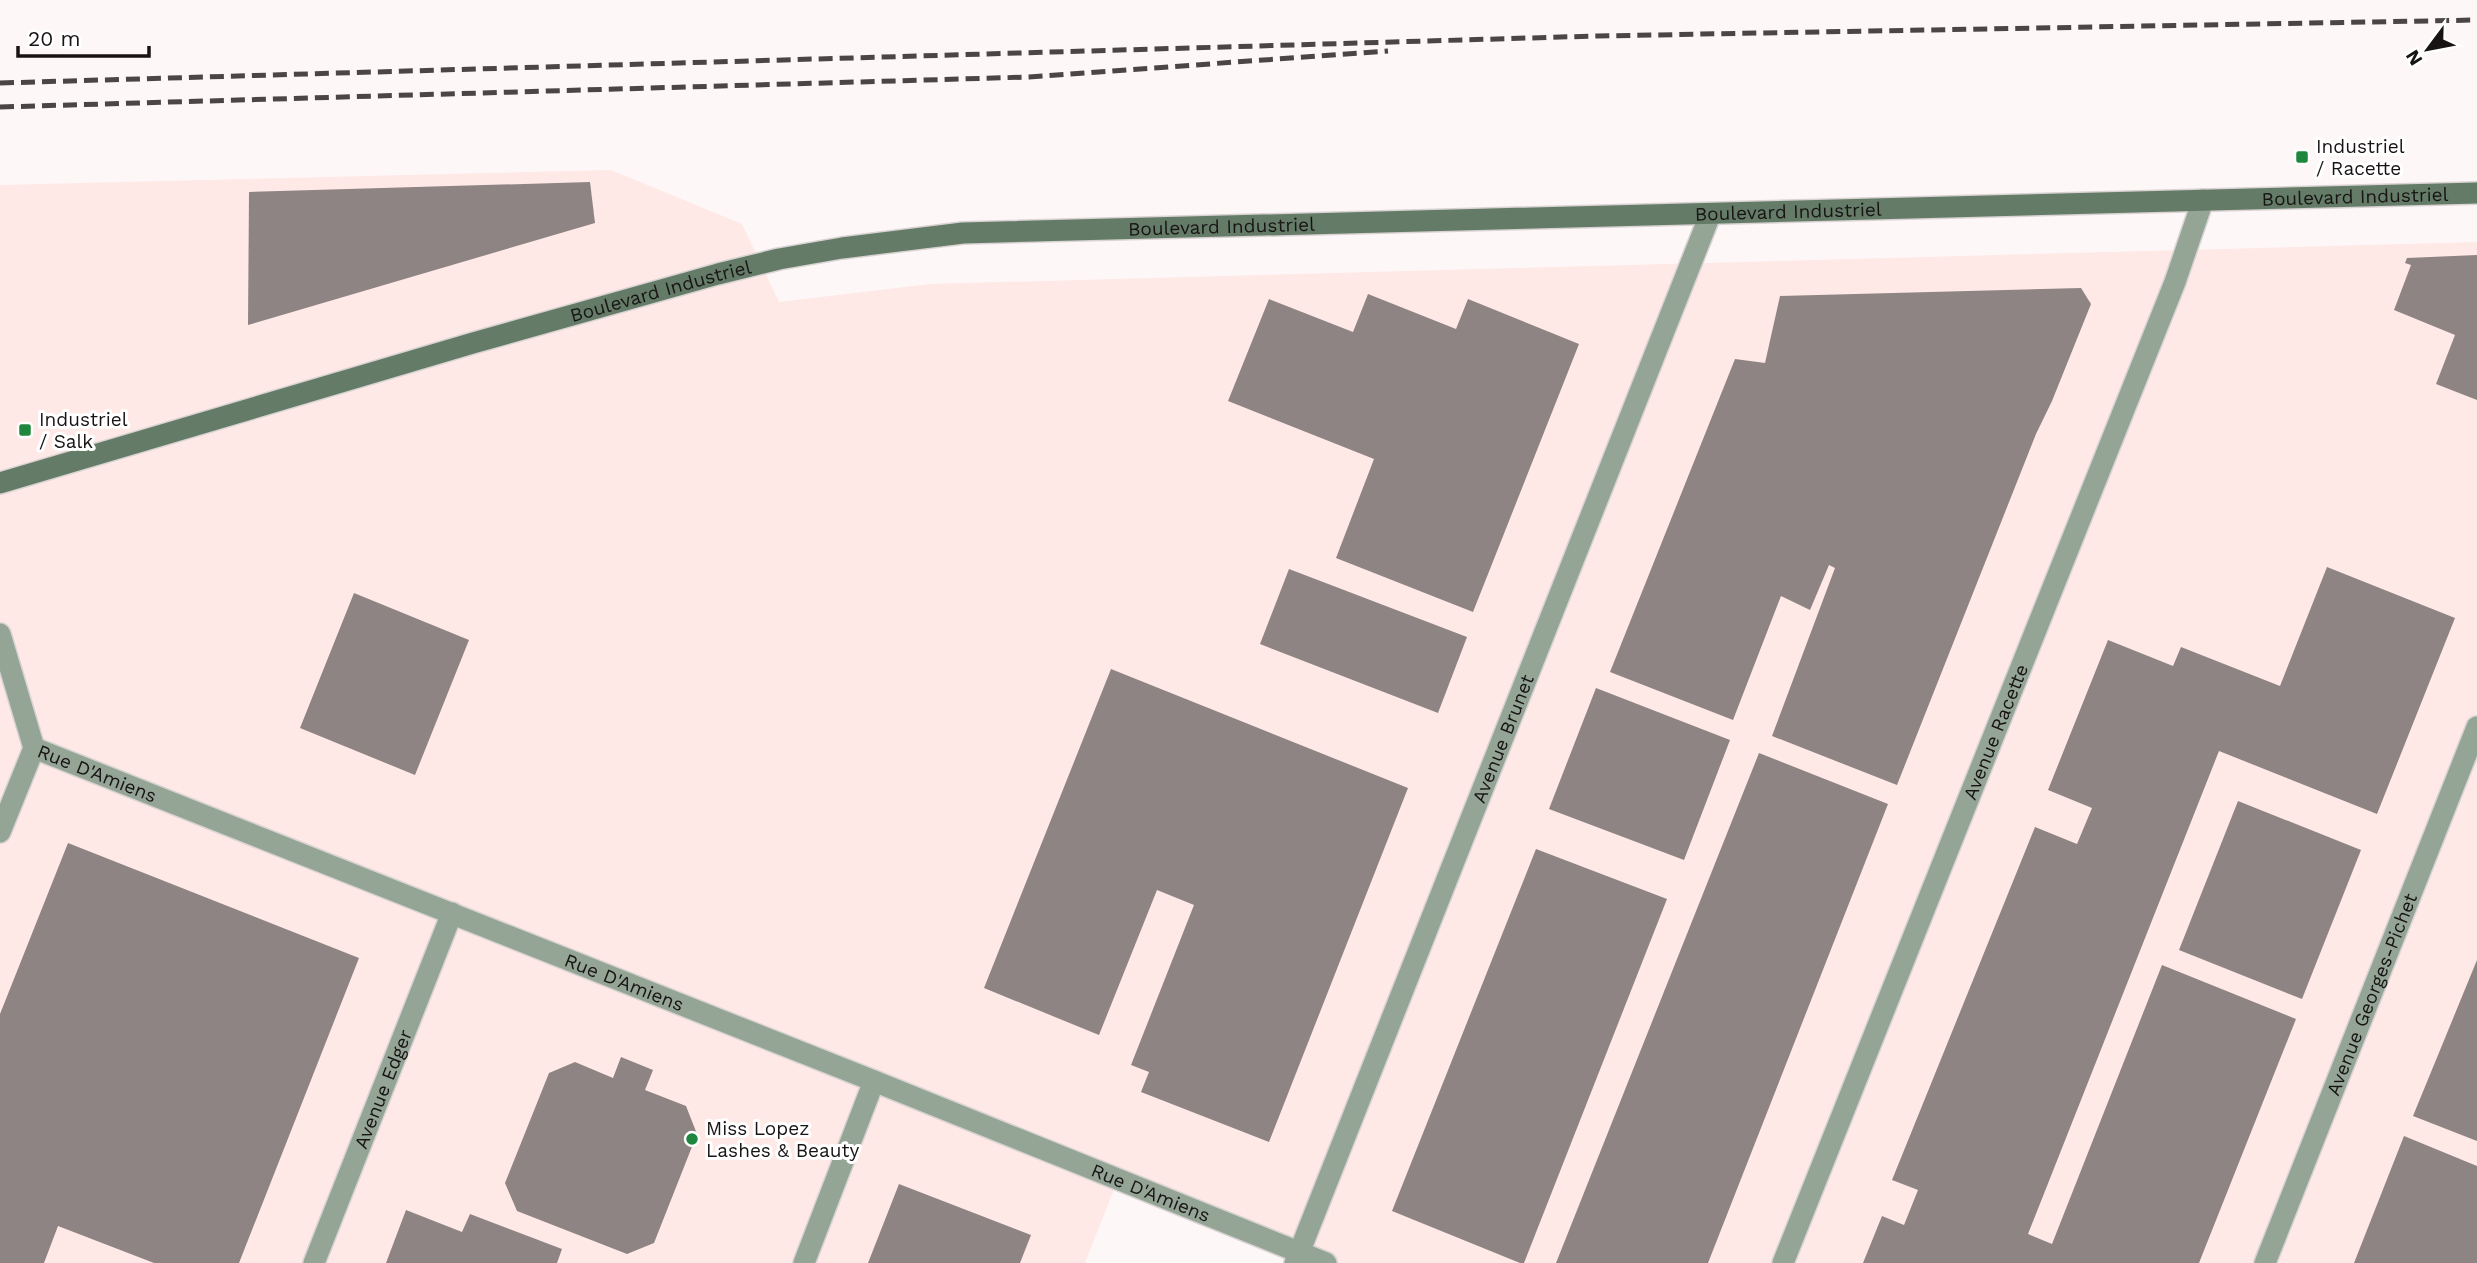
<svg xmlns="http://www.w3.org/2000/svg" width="2477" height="1263" font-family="'Work Sans',sans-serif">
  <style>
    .built { fill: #fee9e7 }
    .building { fill: #8e8483 }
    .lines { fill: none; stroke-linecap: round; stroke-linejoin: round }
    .street-casing { stroke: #d9d3d3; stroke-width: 24 }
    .secondary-casing { stroke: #d9d3d3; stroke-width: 24 }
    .street { stroke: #94a596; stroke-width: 21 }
    .secondary { stroke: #647c67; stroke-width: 21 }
    .rail { stroke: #4a4646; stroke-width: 5; stroke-dasharray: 14 7; stroke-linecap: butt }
    .poi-dot { fill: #1f873d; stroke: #fff; stroke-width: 2.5 }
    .labels { text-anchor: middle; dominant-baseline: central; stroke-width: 6; stroke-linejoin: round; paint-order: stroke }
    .poi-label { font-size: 19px; fill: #181414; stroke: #fff; text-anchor: start }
    .street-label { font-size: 19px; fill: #181414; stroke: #fff }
  </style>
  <rect width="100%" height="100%" fill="#fef7f7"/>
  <!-- built -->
  <polygon class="built" points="611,170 742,224 779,302 930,284 2477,242 2477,1263 1326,1263 1118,1179 1085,1263 0,1263 0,185"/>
  <!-- building -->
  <g class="building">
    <polygon points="590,182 595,223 248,325 249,192"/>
    <polygon points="2477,255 2477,400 2436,384 2455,335 2394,310 2411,265 2405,263 2407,258"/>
    <polygon points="2081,288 2091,304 2052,401 2036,434 1897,785 1772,736 1835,568 1829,565 1810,610 1781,596 1733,720 1610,672 1735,359 1765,363 1780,296"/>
    <polygon points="1368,294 1456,329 1468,299 1579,344 1473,612 1336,558 1374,459 1228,401 1269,299 1353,332"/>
    <polygon points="2327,567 2455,618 2377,814 2219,751 2028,1234 2052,1244 2162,965 2296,1019 2199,1263 1863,1263 1882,1216 1904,1225 1918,1190 1892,1180 2035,827 2077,844 2092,808 2048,790 2108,640 2173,666 2181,647 2280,686"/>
    <polygon points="1289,569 1467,637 1438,713 1260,644"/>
    <polygon points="354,593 469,640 415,775 300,728"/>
    <polygon points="1111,669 1408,788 1269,1142 1141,1092 1149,1072 1131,1065 1194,905 1157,890 1099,1035 984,988"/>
    <polygon points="1596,688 1730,740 1684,860 1549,809"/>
    <polygon points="1759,753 1888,804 1708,1263 1556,1263"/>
    <polygon points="2238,801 2361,850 2302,999 2179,950"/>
    <polygon points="68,843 359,958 239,1263 154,1263 58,1226 44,1263 0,1263 0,1014"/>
    <polygon points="1536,849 1667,899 1524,1263 1520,1263 1392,1211"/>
    <polygon points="2477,960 2477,1141 2413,1116"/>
    <polygon points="621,1057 653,1070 645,1090 686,1106 697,1134 654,1243 627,1254 517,1211 505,1183 549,1073 575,1062 613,1078"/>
    <polygon points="2404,1136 2477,1166 2477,1263 2354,1263"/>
    <polygon points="899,1184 1031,1235 1020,1263 868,1263"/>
    <polygon points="406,1210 462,1232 470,1214 562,1249 557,1263 386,1263"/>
  </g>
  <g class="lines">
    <defs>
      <g id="street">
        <path id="s1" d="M 0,634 L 34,748 L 874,1081 L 1326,1263"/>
        <polyline points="0,832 34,748"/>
        <path id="s2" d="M 314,1263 L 452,913"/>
        <polyline points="804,1263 874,1081"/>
        <path id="s3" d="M 1295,1263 L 1710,215"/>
        <path id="s4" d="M 1783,1263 L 2175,282 L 2203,200"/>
        <path id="s5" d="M 2265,1263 L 2477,727"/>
      </g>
      <g id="secondary">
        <path id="s6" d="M 0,483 L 473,343 L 718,274 L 779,259 L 842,248 L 963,233 L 2477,193"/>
      </g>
    </defs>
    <!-- street casing -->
    <use href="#street" class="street-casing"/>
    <!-- secondary casing -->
    <use href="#secondary" class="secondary-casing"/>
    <!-- street -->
    <use href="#street" class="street"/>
    <!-- secondary -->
    <use href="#secondary" class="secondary"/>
    <!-- rail -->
    <g class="rail">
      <polyline points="0,83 1597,36 2477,20"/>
      <polyline points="0,107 1029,77 1388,51"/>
    </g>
  </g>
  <!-- markers -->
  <g class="poi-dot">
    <rect x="2295" y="150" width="14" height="14" rx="3.5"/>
    <rect x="18" y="423" width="14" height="14" rx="3.5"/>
    <circle cx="692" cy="1139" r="7"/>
  </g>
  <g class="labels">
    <!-- poi labels -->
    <g class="poi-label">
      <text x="2316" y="146">Industriel<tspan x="2316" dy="22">/ Racette</tspan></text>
      <text x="39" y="419">Industriel<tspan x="39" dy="22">/ Salk</tspan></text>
      <text x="706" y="1128">Miss Lopez<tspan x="706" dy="22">Lashes &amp; Beauty</tspan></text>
    </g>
    <!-- street labels -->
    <g class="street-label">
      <text stroke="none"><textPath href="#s6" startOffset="2389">Boulevard Industriel</textPath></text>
      <text stroke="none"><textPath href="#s6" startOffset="1822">Boulevard Industriel</textPath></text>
      <text stroke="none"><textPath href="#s6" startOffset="1255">Boulevard Industriel</textPath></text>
      <text stroke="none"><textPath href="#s6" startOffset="688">Boulevard Industriel</textPath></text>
      <text stroke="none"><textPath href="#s4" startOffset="572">Avenue Racette</textPath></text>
      <text stroke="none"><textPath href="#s3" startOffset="564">Avenue Brunet</textPath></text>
      <text stroke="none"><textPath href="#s1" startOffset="187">Rue D'Amiens</textPath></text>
      <text stroke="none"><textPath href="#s1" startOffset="754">Rue D'Amiens</textPath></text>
      <text stroke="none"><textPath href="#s5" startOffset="289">Avenue Georges-Pichet</textPath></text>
      <text stroke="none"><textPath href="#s2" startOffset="187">Avenue Edger</textPath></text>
      <text stroke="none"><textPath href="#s1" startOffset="1321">Rue D'Amiens</textPath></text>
    </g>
  </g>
  <!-- north arrow -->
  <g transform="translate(2428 49) rotate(238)" stroke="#ffffff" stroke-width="5" paint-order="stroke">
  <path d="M0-5L12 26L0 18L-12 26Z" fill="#181414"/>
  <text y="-10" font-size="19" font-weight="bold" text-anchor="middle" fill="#181414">N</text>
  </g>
  <!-- scale -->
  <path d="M18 46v10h131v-10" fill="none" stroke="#181414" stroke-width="3.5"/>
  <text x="28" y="46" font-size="21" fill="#181414" stroke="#ffffff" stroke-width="5" paint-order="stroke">20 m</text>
</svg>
